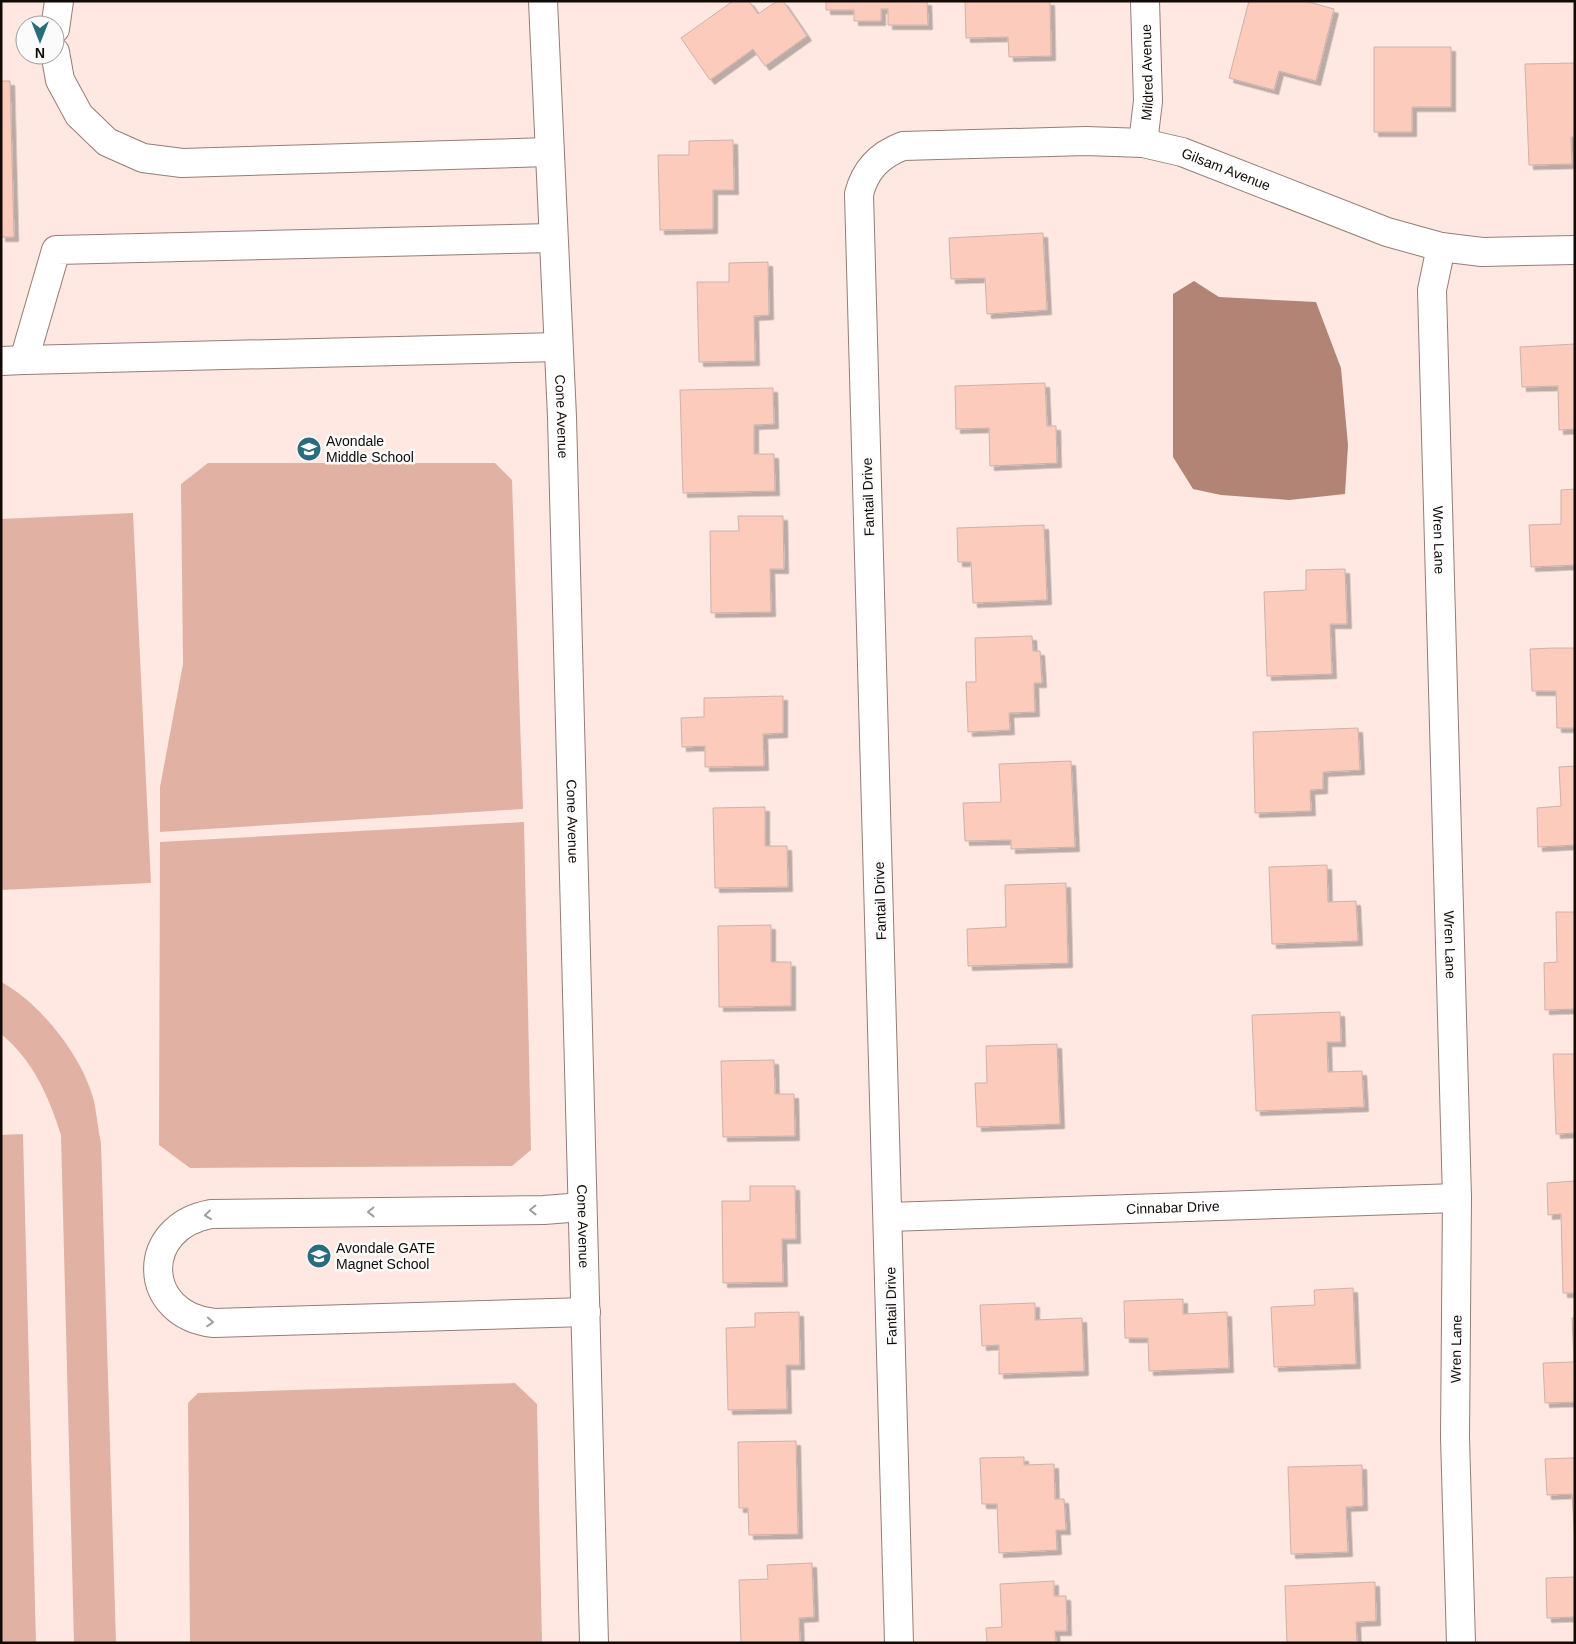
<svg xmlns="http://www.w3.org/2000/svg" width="1576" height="1644" font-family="Helvetica,sans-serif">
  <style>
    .green { fill: #e1b2a3 }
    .water { fill: #b28476 }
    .building { fill: #fccbbc; stroke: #cdb2aa; filter: url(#shadow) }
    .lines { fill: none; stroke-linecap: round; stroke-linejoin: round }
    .minor-casing { stroke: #967d75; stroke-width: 30 }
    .minor { stroke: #fff; stroke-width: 28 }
    .oneway { stroke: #a09d9c }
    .labels { text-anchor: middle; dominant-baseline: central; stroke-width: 5; stroke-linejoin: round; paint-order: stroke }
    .street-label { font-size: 14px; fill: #120a07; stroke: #fbfbfb }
    .poi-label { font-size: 14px; fill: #120a07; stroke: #fbfbfb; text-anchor: start }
  </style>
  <defs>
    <filter id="shadow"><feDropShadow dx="4.5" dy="4.5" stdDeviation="0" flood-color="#0004"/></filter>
  </defs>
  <rect width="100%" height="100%" fill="#ffe8e1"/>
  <!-- green -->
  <g class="green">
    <polygon points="208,463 495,463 512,480 523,809 160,832 160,787 183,664 181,484"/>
    <polygon points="133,513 151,883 1,890 1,519"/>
    <polygon points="524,822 531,1150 512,1166 190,1168 159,1145 160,842"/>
    <path d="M 1,982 C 40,1002 84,1059 94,1101 C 97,1115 98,1130 101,1143 L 116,1643 L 74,1643 L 61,1135 C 49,1097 33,1060 1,1034 Z"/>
    <polygon points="23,1134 36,1643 1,1643 1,1135"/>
    <polygon points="515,1383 537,1404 542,1643 190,1643 188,1403 198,1393"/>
  </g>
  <!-- water -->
  <polygon class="water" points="1194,281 1219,297 1316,302 1341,368 1348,445 1345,494 1289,500 1221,495 1193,489 1173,457 1173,294"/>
  <!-- building -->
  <g class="building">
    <polygon points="733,1 749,1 758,14 777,1 783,1 807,36 765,66 753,49 710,80 681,38"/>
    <polygon points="826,1 927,1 928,25 888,25 888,9 881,9 881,21 854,21 854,10 826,10"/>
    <polygon points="965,1 1050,1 1051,56 1009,57 1008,37 966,38"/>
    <polygon points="1249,1 1305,1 1334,9 1316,81 1279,71 1274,90 1229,78"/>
    <polygon points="1374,47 1451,47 1451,107 1412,107 1412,132 1374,132"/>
    <polygon points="1575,63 1575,137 1571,137 1572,164 1529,165 1525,64"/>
    <polygon points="1,81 10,81 14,237 1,237"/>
    <polygon points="733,140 734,190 713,190 713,229 660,230 658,155 689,155 689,141"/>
    <polygon points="1043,233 1047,310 987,314 985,278 951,279 949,238"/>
    <polygon points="768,262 769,315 754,316 755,361 699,362 697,282 729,282 729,263"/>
    <polygon points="1575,344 1575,429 1559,430 1558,386 1522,387 1520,347"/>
    <polygon points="1045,383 1047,426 1056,426 1057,463 990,466 989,428 956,429 955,386"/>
    <polygon points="773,388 774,424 754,425 754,454 774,454 775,491 683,493 680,390"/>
    <polygon points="1575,489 1575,565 1531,567 1529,525 1561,524 1561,490"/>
    <polygon points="738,516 783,516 784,569 770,569 771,612 711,613 710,531 739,531"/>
    <polygon points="1044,525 1047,600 973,603 971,562 958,562 957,528"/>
    <polygon points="1345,569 1347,624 1330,624 1332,674 1267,676 1264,592 1306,590 1306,570"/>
    <polygon points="1032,636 1033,651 1040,651 1042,683 1034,683 1035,712 1009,713 1010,730 968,732 966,682 976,682 975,638"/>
    <polygon points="1554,648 1575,648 1575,728 1557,728 1556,691 1532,691 1530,649"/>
    <polygon points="783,696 783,733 763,734 764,766 705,767 705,746 682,747 681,718 704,717 704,698"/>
    <polygon points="1358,728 1360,770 1323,772 1323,789 1310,790 1311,811 1255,813 1253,732"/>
    <polygon points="1071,761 1075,847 1011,849 1011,840 965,841 963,803 1001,802 999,764"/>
    <polygon points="1575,766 1575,845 1538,847 1537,808 1561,806 1559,767"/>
    <polygon points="765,807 765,846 787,846 788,887 715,888 713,808"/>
    <polygon points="1327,865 1328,902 1356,901 1358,941 1272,944 1269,867"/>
    <polygon points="1066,883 1068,963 968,966 967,929 1006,927 1005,885"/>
    <polygon points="1556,912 1575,912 1575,1009 1545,1010 1544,963 1557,962"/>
    <polygon points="771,925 771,962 791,962 791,1006 719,1007 718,926"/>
    <polygon points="1340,1012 1341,1042 1327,1042 1328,1072 1362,1071 1364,1107 1256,1111 1252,1015"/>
    <polygon points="1057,1044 1060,1124 977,1127 975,1083 987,1083 986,1046"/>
    <polygon points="1553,1054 1575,1054 1575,1133 1556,1134"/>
    <polygon points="774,1060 775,1094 794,1094 795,1136 723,1137 721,1061"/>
    <polygon points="1575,1181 1575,1293 1563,1293 1561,1214 1548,1215 1547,1183"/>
    <polygon points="750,1186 795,1186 796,1239 782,1239 783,1282 723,1283 722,1201 750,1201"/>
    <polygon points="1353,1288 1356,1364 1274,1367 1271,1307 1315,1305 1314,1290"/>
    <polygon points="1183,1299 1183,1314 1227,1312 1229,1368 1149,1371 1148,1338 1125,1338 1124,1301"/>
    <polygon points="1035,1303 1035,1320 1082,1318 1084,1371 999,1374 999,1345 982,1346 980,1305"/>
    <polygon points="799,1312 800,1365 786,1365 787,1409 728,1410 726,1328 755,1327 755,1313"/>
    <polygon points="1572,1318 1575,1318 1575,1402 1545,1403 1543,1363 1574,1362"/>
    <polygon points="796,1441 798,1534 749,1535 748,1508 739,1508 738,1442"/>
    <polygon points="1024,1457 1024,1465 1054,1464 1055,1499 1064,1499 1066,1530 1056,1530 1057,1550 999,1553 997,1504 982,1504 980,1458"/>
    <polygon points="1570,1458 1575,1458 1575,1543 1572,1494 1547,1495 1545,1459"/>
    <polygon points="1362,1465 1363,1506 1346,1507 1348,1552 1291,1554 1288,1467"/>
    <polygon points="812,1563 814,1617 799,1618 800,1643 741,1643 739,1580 768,1579 767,1565"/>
    <polygon points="1573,1577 1575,1577 1575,1626 1574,1617 1547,1618 1546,1578"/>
    <polygon points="1054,1581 1054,1596 1066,1596 1067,1631 1055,1631 1056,1643 987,1643 986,1628 1002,1627 1000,1584"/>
    <polygon points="1375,1582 1376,1621 1356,1622 1357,1643 1287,1643 1285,1586"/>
  </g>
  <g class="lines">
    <defs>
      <g id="minor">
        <path id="s1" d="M 543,1 L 562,417 L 594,1643"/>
        <polyline points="55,29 59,1"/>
        <polyline points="55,52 60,80 79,115 107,142 143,158 182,163 549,152"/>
        <path id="s2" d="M 1143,143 L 1148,101 L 1145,1"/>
        <polyline points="552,238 56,250 24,360 558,347"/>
        <path id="s3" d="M 1441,247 L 1432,290 L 1457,1198 L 1455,1438 L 1461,1643"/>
        <polyline points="1,361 24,360"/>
        <path d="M 582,1207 L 544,1210 L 211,1214 C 139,1227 141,1315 214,1323 L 586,1312"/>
        <path id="s4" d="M 888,1217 L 1457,1198"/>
        <path id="s5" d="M 899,1643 L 859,194 C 865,170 879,155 903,146 L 1086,141 L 1143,143 L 1182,152 L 1387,232 L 1441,247 L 1482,252 L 1575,250"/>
      </g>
    </defs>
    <!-- minor casing -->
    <use href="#minor" class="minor-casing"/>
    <!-- minor -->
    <use href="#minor" class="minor"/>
  </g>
  <!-- one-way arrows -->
  <defs><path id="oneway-chevron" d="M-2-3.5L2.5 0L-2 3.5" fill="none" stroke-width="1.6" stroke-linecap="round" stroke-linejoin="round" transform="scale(1.25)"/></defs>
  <g class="oneway">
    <use href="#oneway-chevron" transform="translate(533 1210) rotate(179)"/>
    <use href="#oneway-chevron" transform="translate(371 1212) rotate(179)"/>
    <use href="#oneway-chevron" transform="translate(208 1215) rotate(173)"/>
    <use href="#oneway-chevron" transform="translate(210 1322) rotate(4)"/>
  </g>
  <!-- icons -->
  <defs>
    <symbol id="school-disc" viewBox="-11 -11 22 22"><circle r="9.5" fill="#296c7d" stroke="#fbfbfb"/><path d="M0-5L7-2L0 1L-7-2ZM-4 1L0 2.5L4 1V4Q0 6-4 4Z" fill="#fff"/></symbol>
  </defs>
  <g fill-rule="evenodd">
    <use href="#school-disc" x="295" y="435" width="28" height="28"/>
    <use href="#school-disc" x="305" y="1242" width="28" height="28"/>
  </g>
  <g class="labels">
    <!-- street labels -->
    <g class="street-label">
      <text stroke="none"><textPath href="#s2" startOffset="71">Mildred Avenue</textPath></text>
      <text stroke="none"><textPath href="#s5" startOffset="1845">Gilsam Avenue</textPath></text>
      <text stroke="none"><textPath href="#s1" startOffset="416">Cone Avenue</textPath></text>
      <text transform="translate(868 497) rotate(-92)">Fantail Drive</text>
      <text stroke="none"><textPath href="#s3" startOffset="294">Wren Lane</textPath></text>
      <text stroke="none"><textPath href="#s1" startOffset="821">Cone Avenue</textPath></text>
      <text transform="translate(880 901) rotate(-92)">Fantail Drive</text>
      <text stroke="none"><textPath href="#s3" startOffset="699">Wren Lane</textPath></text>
      <text stroke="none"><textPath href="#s4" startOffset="285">Cinnabar Drive</textPath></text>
      <text stroke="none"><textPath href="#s1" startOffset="1226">Cone Avenue</textPath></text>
      <text transform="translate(891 1306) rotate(-91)">Fantail Drive</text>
      <text transform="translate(1456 1349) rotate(-89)">Wren Lane</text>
    </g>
    <!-- poi labels -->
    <g class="poi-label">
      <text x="326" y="441">Avondale<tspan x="326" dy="16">Middle School</tspan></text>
      <text x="336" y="1248">Avondale GATE<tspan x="336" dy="16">Magnet School</tspan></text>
    </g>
  </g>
  <!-- border -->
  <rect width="1576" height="1644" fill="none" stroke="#120a07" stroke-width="5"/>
  <!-- north arrow -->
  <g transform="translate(40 40) rotate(180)"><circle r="24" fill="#fbfbfb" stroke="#9e9b99"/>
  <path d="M0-4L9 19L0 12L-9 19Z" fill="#296c7d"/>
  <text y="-8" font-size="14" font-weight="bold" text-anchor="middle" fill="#120a07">N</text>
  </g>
</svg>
